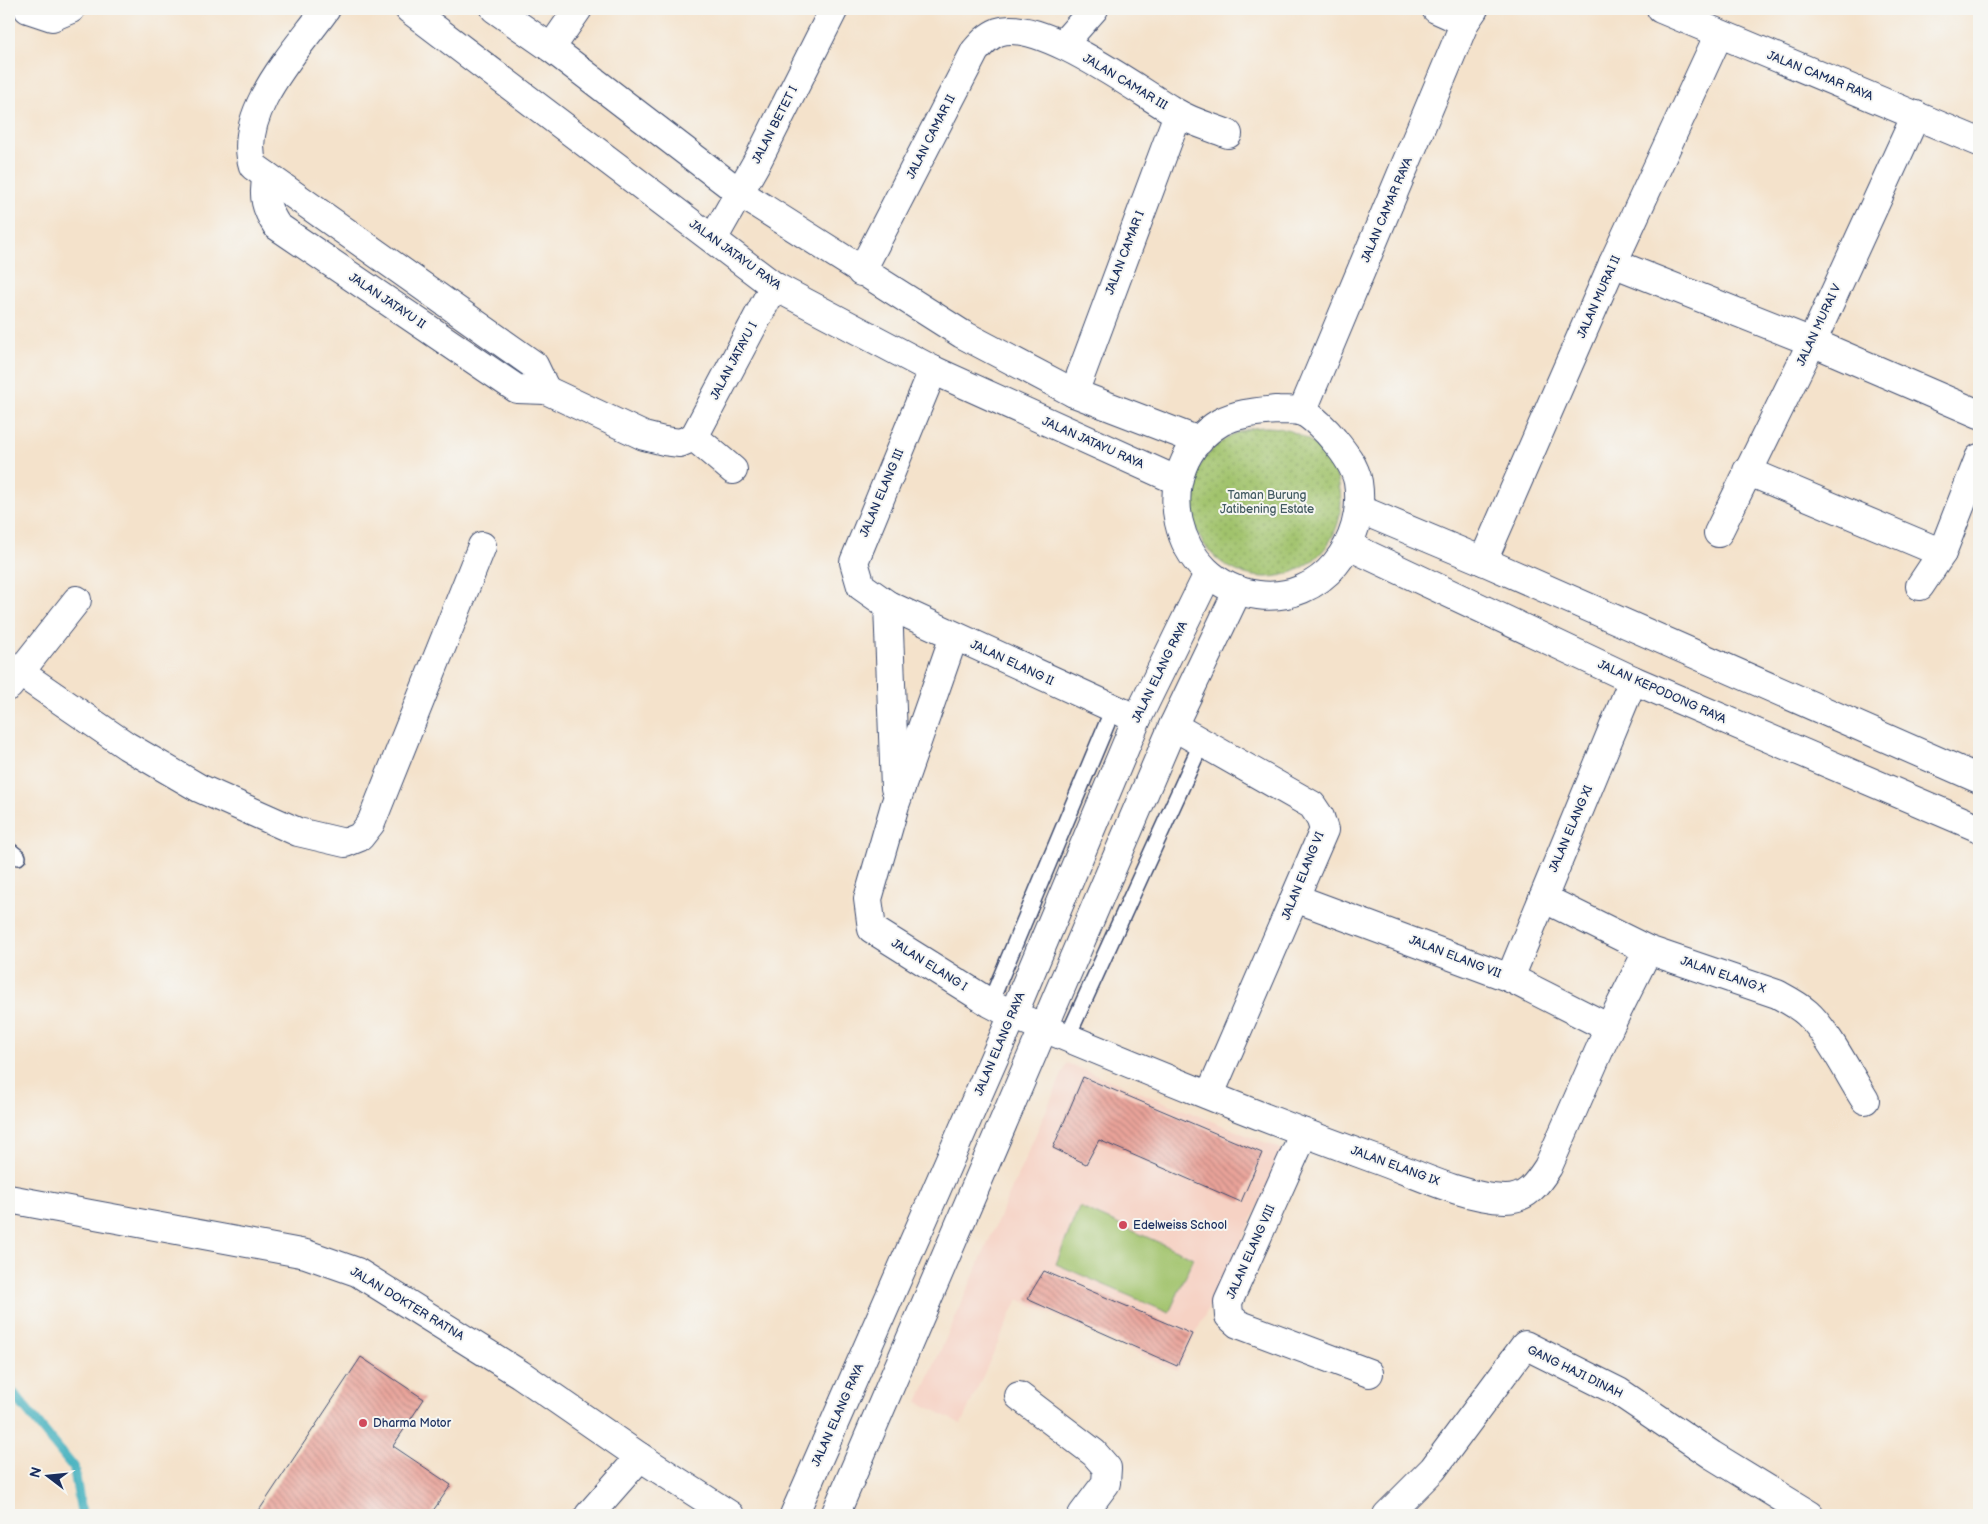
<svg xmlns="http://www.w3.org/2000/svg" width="1988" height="1524" font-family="'Balsamiq Sans',sans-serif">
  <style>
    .built { fill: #f6d2c4 }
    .green { fill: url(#green-dots); stroke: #5e7965 }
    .pitch { fill: #a1c36c; stroke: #5e7965 }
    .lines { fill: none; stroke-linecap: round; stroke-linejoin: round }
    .stream { stroke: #42b0be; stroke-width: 10 }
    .building { fill: url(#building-back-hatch) }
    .service-casing { stroke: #3c4a6e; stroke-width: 18 }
    .minor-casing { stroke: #3c4a6e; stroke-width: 30 }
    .tertiary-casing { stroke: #3c4a6e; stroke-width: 30 }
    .service { stroke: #fff; stroke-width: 15 }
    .minor { stroke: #fff; stroke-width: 28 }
    .tertiary { stroke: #fff; stroke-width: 28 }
    .poi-dot { fill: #d1495b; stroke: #f6f6f2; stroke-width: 2 }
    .labels { text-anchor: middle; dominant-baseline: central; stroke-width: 4; stroke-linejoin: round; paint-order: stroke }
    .street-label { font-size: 12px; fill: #1b2f5e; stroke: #f6f6f2 }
    .park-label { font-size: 12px; fill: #435b62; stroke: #f6f6f2 }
    .poi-label { font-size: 12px; fill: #1b2f5e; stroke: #f6f6f2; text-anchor: start }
  </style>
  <defs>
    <pattern id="green-dots" width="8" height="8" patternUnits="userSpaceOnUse" patternTransform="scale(1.25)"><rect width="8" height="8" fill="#a1c36c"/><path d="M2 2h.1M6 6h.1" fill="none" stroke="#829f5c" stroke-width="1.8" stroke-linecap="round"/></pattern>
    <pattern id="building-back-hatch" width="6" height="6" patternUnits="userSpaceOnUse" patternTransform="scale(1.25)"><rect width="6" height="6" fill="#e9a399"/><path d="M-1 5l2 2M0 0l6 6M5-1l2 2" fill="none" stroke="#bc8580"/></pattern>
  </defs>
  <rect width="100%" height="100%" fill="#f6f6f2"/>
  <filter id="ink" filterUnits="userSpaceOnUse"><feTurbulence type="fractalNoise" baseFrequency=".02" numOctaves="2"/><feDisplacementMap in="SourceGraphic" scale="10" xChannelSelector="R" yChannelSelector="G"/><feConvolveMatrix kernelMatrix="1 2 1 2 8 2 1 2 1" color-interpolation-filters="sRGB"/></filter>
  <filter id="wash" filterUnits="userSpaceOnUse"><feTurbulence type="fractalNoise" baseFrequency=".0096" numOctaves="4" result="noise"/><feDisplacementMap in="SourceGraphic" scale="20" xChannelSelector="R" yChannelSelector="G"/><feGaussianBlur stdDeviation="1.12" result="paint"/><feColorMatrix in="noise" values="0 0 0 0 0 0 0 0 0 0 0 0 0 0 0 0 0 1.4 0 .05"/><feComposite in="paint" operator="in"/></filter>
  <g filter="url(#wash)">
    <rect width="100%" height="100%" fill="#f4e2cb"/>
    <!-- built -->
    <polygon class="built" points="1067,1063 1286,1151 1177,1371 1018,1299 961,1424 918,1402"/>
    <!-- green -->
    <circle class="green" cx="1266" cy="502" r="75"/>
    <!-- pitch -->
    <polygon class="pitch" points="1079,1207 1194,1258 1169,1313 1056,1264"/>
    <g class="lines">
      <!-- stream -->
      <polyline class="stream" points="9,1392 14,1394 74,1468 82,1515"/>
    </g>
    <g id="blocks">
      <!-- building -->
      <g class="building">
        <polygon points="1083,1077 1262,1153 1241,1202 1099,1140 1086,1164 1053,1148"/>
        <polygon points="1044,1271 1192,1334 1177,1366 1027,1299"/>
        <polygon points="361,1357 424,1399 393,1446 451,1485 430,1515 256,1515"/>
      </g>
    </g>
  </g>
  <g filter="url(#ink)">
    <use href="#blocks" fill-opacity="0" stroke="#3c4a6e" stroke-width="1"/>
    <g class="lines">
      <defs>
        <g id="service">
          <polyline points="9,850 18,857"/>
          <polyline points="990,1003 1113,709"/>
          <polyline points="1067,1038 1202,742"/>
        </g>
        <g id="minor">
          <polyline points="28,9 52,17 71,9"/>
          <path d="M 326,9 C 297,50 236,112 253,166 L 534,365 L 546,390"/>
          <polyline points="409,9 774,286 933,370 1178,481"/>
          <polyline points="495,9 551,48 740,193 962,334 1074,393 1199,441"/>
          <polyline points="1436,9 1465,22"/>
          <polyline points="1661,9 1979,142"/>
          <polyline points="1063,44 1094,9"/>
          <polyline points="551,48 578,9"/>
          <path d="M 267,176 C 262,196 266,209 277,226 L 517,389 L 546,390 L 644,436 L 664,441 L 680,443 L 694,437 L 733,470"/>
          <polyline points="713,239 759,158 834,9"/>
          <polyline points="1613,263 1812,342 1979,414"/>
          <path d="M 861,272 L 975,51 C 982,43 988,36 998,32 C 1040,17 1138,91 1175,112 C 1191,122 1211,127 1228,134"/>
          <polyline points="933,370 854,562 861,586 888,605 1137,719"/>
          <polyline points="1074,393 1178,114"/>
          <path d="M 1276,410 C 1284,411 1296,409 1303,412 C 1313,417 1327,431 1334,440 C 1344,452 1355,466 1358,482 C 1367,542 1322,603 1258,595 C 1172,585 1145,467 1221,422 C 1238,413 1257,412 1276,410 Z"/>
          <polyline points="1302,412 1465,22 1474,9"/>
          <polyline points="694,437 774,286"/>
          <polyline points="1747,471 1942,553"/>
          <polyline points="1359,509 1483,561 1979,779"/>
          <polyline points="1718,533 1812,342 1916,115"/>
          <polyline points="1349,546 1633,680 1979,828"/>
          <polyline points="1483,561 1613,263 1719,34"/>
          <polyline points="1920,586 1942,553 1979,458"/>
          <polyline points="888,605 895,788"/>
          <path d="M 954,636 L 895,805 L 868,899 L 872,929 L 990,1003 L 1013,1015 C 1133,1065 1253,1115 1375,1159 C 1415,1173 1463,1198 1505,1199 C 1527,1199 1537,1184 1548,1167 L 1609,1028 L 1648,950"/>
          <polyline points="9,665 127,746 199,788 298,832 345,843 360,837 371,823 482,546"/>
          <polyline points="9,686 77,600"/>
          <polyline points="1173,726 1312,805 1320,817 1324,830 1210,1094"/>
          <polyline points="1295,898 1510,978 1609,1028"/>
          <path d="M 1543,898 L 1648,950 L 1777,994 C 1788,1000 1798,1005 1807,1013 C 1828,1032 1849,1075 1865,1100"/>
          <polyline points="1510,978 1633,680"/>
          <polyline points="1304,1133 1233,1291 1228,1302 1229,1316 1238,1324 1369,1373"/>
          <polyline points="1019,1396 1094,1453 1107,1468 1106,1483 1082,1515"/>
          <polyline points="589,1515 640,1457"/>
          <polyline points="794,1515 1013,1015 1137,719 1208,574"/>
          <polyline points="835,1515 1173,726 1238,590"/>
          <polyline points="1387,1515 1433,1469 1525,1345 1619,1392 1712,1455 1810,1515"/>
        </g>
        <polyline id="tertiary" points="9,1199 306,1254 357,1272 520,1374 640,1457 730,1515"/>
      </defs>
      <!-- service casing -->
      <use href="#service" class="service-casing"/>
      <!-- minor casing -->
      <use href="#minor" class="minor-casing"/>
      <!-- tertiary casing -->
      <use href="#tertiary" class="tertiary-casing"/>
      <!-- service -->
      <use href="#service" class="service"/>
      <!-- minor -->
      <use href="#minor" class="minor"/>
      <!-- tertiary -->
      <use href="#tertiary" class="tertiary"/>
    </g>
  </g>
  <!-- markers -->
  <g class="poi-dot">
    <circle cx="1123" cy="1225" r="5"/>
    <circle cx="363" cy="1423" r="5"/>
  </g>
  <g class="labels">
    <!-- street labels -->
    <g class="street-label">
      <text transform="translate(1820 76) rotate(22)">JALAN CAMAR RAYA</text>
      <text transform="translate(1125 82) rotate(31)">JALAN CAMAR III</text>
      <text transform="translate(775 125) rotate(-63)">JALAN BETET I</text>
      <text transform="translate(931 137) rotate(-63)">JALAN CAMAR II</text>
      <text transform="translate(1387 210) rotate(-67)">JALAN CAMAR RAYA</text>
      <text transform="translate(1125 253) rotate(-69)">JALAN CAMAR I</text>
      <text transform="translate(735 255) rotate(36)">JALAN JATAYU RAYA</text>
      <text transform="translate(1599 297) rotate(-66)">JALAN MURAI II</text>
      <text transform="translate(387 301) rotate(34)">JALAN JATAYU II</text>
      <text transform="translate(1819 325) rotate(-65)">JALAN MURAI V</text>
      <text transform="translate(734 361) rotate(-62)">JALAN JATAYU I</text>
      <text transform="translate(1093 443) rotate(24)">JALAN JATAYU RAYA</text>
      <text transform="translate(882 493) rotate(-67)">JALAN ELANG III</text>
      <text transform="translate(1012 663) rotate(25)">JALAN ELANG II</text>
      <text transform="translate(1160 672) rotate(-64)">JALAN ELANG RAYA</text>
      <text transform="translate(1662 692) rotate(24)">JALAN KEPODONG RAYA</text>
      <text transform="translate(1571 829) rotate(-67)">JALAN ELANG XI</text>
      <text transform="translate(1303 876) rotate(-68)">JALAN ELANG VI</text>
      <text transform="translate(1455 957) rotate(21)">JALAN ELANG VII</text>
      <text transform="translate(929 965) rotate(32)">JALAN ELANG I</text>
      <text transform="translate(1723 975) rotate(19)">JALAN ELANG X</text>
      <text transform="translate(1000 1044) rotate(-67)">JALAN ELANG RAYA</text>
      <text transform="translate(1395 1166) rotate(20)">JALAN ELANG IX</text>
      <text transform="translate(1251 1252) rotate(-66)">JALAN ELANG VIII</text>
      <text transform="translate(407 1304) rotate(31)">JALAN DOKTER RATNA</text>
      <text transform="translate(1575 1372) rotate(26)">GANG HAJI DINAH</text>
      <text transform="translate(838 1415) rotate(-66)">JALAN ELANG RAYA</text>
    </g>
    <!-- park labels -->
    <g class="park-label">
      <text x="1267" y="495">Taman Burung<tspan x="1267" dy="14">Jatibening Estate</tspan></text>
    </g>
    <!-- poi labels -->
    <g class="poi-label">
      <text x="1133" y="1225">Edelweiss School</text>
      <text x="373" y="1423">Dharma Motor</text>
    </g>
  </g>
  <!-- margin -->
  <rect width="1988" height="1524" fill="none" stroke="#f6f6f2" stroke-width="30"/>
  <!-- north arrow -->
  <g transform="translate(48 1476) rotate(286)" stroke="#f6f6f2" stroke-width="4" paint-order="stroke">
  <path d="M0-4L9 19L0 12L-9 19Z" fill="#1b2f5e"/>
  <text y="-8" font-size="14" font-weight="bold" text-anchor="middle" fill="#1b2f5e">N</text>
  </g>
</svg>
